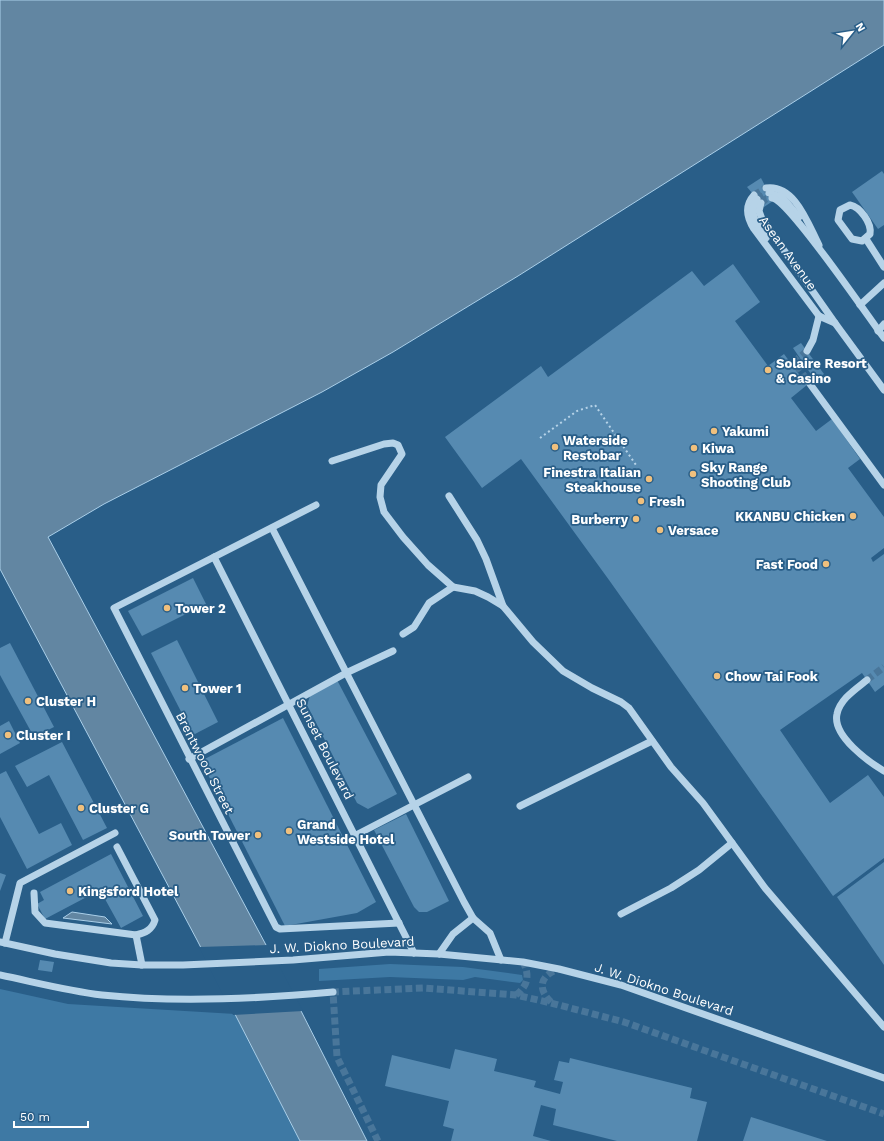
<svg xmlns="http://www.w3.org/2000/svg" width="884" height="1141" font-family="'Work Sans',sans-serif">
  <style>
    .green { fill: #3e79a4 }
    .water { fill: #6286a2; stroke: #aacfe9 }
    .pier { fill: #295e88 }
    .building { fill: #568ab1 }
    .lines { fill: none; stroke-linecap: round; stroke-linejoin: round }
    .minor-tunnel { stroke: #49769a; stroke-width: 7; stroke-dasharray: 7 3.5; stroke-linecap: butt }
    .path { stroke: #b6d3e8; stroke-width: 2; stroke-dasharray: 2 3; stroke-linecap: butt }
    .minor { stroke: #b6d3e8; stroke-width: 7 }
    .poi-dot { fill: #f0c07d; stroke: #295e88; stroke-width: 1.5 }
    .labels { text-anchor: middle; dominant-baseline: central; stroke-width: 3.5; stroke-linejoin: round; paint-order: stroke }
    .street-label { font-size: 13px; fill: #fff; stroke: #295e88 }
    .poi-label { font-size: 13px; font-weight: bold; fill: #fff; stroke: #295e88; text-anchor: start }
  </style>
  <rect width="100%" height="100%" fill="#295e88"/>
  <!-- green -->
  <g class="green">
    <polygon points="390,964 463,967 522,975 523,980 520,983 475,977 463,980 390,977 319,981 319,969"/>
    <polygon points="0,989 68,1004 235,1014 300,1141 0,1141"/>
  </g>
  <!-- water -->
  <g class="water">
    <polygon points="0,0 884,0 884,45 518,276 393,352 322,392 104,504 48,537 297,1003 367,1141 300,1141 197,940 0,569"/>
    <polygon points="72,912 105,917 112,924 63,918"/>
  </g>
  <!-- pier -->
  <polygon class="pier" points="268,945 303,1011 233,1015 199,947"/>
  <!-- building -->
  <g class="building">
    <polygon points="882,171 884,174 884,225 878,229 852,192"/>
    <polygon points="761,178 773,201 764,207 747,187"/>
    <polygon points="733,264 760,302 735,321 768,366 784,354 807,385 791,398 816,431 832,419 860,459 848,468 884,517 884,548 871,558 873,562 884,554 884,685 875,692 862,673 780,730 830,803 868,775 884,797 884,858 833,896 609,580 521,459 482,488 445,437 541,366 548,377 692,271 704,286"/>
    <polygon points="801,343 824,374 815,380 793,348"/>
    <polygon points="193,578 206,604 142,636 128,611"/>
    <polygon points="177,640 218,722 193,735 151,653"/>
    <polygon points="10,643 54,727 34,737 0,675 0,648"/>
    <polygon points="337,680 397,794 368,809 357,803 307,705 310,696"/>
    <polygon points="283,718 376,902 357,913 285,926 201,761"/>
    <polygon points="9,721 20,743 0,754 0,726"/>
    <polygon points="62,742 107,828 83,840 49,775 27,787 15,766"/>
    <polygon points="6,771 39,834 61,823 72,845 27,869 0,817 0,774"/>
    <polygon points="406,814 449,901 427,912 419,912 414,907 374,830"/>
    <polygon points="111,854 143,916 121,928 100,890 45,919 37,904 44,900 40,892"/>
    <polygon points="884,862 884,965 837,897"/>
    <polygon points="0,873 6,875 0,891"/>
    <polygon points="40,960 54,962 52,972 38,970"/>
    <polygon points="455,1049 497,1059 494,1071 536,1081 534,1087 560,1094 563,1082 554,1080 559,1061 569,1063 570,1058 692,1088 690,1098 707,1102 697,1141 617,1141 553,1125 556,1109 541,1105 533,1136 551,1141 451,1141 454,1129 443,1126 449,1101 385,1086 392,1055 450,1069"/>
    <polygon points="751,1117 827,1141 743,1141"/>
  </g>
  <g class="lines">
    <!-- minor-tunnel -->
    <g class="minor-tunnel">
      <polyline points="754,195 766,188"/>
      <polyline points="757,199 769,193"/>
      <polyline points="761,203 766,199 772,198"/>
      <polyline points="807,351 794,362 810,384"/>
      <polyline points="867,680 884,667"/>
      <path d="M 516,995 C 528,986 530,975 523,962"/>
      <path d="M 551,1002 C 537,989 540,975 559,969"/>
      <polyline points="378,1141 337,1057 333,992 423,988 516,995 551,1003 624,1022 884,1114"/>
    </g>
    <!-- path -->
    <polyline class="path" points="540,438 577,411 595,405 636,465"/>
    <!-- minor -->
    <g class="minor">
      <path d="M 766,188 C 795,184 808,224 819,245"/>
      <polyline points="769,193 782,197 799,217"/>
      <path d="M 754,195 C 744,206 747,218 754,229 L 819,316 L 835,323 L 884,390"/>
      <path d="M 772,198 C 789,200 869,318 884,338"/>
      <path d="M 757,199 C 747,213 758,226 766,238"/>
      <polyline points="761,203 759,211 762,219 835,323"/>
      <path d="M 850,205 C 860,207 872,223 870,234 L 862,241 L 852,239 L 838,220 L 840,210 Z"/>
      <polyline points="866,239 884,267"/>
      <polyline points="860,305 884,283"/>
      <polyline points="878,331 884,324"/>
      <polyline points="807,351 813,340 819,316"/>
      <polyline points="810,384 884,485"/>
      <polyline points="332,461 384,444 393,443 398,445 402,454 381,485 380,497 384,512 403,537 428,565 453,587 475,591 488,597 503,606 533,642 563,671 592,688 621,702 629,708 671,767 703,803 765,888 884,1027"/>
      <polyline points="449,496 477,540 486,559 503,606"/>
      <polyline points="316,505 114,608 276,927 280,929 399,923"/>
      <polyline points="272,528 464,902 473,918 490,933 501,960"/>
      <polyline points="214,557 414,953"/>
      <polyline points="403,634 414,627 429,603 453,587"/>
      <path d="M 867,680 C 856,689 840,699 837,714 C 832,736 869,762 884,771"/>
      <polyline points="189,759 346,673 393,651"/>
      <polyline points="520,806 652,741"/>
      <polyline points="356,835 468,777"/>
      <path d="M 34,893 L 35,912 L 45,923 L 136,935 C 145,933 152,930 155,920 L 117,847"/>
      <polyline points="621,914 671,888 699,870 732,843"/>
      <polyline points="136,935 142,965"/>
      <polyline points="0,942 55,954 111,963 142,965 183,965 293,960 389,952 439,954 523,962 559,969 621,985 884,1078"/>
      <polyline points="5,943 20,883 115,833"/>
      <polyline points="439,954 453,934 473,918"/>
      <path d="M 0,975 C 34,982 68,991 102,995 C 178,1003 257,999 333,992"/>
    </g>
  </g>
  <!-- markers -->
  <g class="poi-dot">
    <circle cx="768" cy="370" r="4"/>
    <circle cx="714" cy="431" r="4"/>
    <circle cx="555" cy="447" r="4"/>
    <circle cx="694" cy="448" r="4"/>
    <circle cx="693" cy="474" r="4"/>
    <circle cx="649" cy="479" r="4"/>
    <circle cx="641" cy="501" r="4"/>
    <circle cx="853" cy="516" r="4"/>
    <circle cx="636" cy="519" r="4"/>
    <circle cx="660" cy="530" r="4"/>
    <circle cx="826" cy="564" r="4"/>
    <circle cx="167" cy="608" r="4"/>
    <circle cx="717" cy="676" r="4"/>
    <circle cx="185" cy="688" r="4"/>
    <circle cx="28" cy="701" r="4"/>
    <circle cx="8" cy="735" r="4"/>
    <circle cx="81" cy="808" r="4"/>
    <circle cx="289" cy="831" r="4"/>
    <circle cx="258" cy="835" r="4"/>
    <circle cx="70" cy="891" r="4"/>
  </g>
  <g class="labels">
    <!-- street labels -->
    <g class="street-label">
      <text transform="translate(788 253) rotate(54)">Asean Avenue</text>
      <text transform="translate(325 749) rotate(63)">Sunset Boulevard</text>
      <text transform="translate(205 763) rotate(63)">Brentwood Street</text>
      <text transform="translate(342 945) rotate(-3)">J. W. Diokno Boulevard</text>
      <text transform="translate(664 989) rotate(18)">J. W. Diokno Boulevard</text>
    </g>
    <!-- poi labels -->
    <g class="poi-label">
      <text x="776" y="363">Solaire Resort<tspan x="776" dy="15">&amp; Casino</tspan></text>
      <text x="722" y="431">Yakumi</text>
      <text x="563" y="440">Waterside<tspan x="563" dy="15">Restobar</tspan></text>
      <text x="702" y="448">Kiwa</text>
      <text x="701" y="467">Sky Range<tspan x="701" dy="15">Shooting Club</tspan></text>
      <text x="641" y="472" text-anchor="end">Finestra Italian<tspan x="641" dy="15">Steakhouse</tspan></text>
      <text x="649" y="501">Fresh</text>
      <text x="845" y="516" text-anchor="end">KKANBU Chicken</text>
      <text x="628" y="519" text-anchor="end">Burberry</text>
      <text x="668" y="530">Versace</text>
      <text x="818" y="564" text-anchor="end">Fast Food</text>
      <text x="175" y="608">Tower 2</text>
      <text x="725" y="676">Chow Tai Fook</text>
      <text x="193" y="688">Tower 1</text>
      <text x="36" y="701">Cluster H</text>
      <text x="16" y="735">Cluster I</text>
      <text x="89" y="808">Cluster G</text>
      <text x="297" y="824">Grand<tspan x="297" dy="15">Westside Hotel</tspan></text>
      <text x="250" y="835" text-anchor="end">South Tower</text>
      <text x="78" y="891">Kingsford Hotel</text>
    </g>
  </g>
  <!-- north arrow -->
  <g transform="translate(852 32) rotate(60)" stroke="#295e88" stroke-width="3" paint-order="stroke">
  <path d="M0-3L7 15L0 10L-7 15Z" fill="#ffffff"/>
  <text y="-6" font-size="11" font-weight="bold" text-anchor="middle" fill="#ffffff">N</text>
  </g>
  <!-- scale -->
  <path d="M14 1121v6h74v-6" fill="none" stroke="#ffffff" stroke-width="2"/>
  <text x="20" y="1121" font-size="12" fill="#ffffff" stroke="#295e88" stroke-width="3" paint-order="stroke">50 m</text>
</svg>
